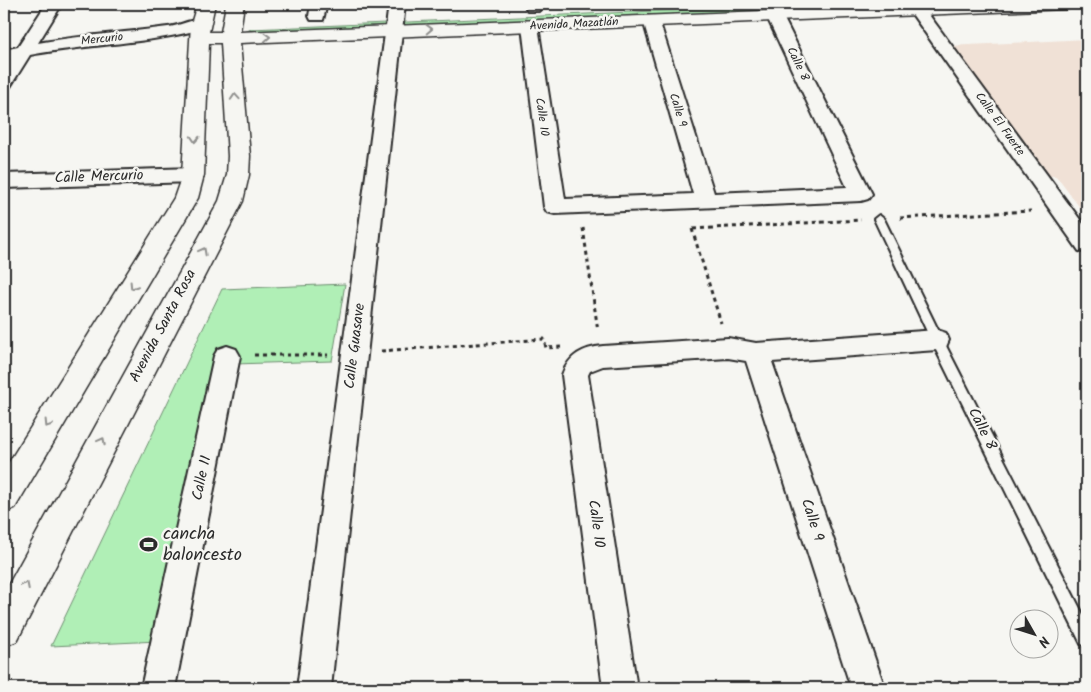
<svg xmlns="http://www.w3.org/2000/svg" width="1091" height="692" font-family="Kalam,sans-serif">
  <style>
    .built { fill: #f0e1d6 }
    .green { fill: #b0efb6; stroke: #6e8d70 }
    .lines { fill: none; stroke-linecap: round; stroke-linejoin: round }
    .lane-casing { stroke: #2b2b2b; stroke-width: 4 }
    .street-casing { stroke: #2b2b2b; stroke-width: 4 }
    .secondary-casing { stroke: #2b2b2b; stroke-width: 3 }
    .path { stroke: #2b2b2b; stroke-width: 3; stroke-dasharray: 4 4; stroke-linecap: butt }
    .lane { fill: #f6f6f2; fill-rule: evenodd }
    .street { fill: #f6f6f2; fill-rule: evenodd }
    .secondary { fill: #f6f6f2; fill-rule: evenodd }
    .oneway { stroke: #90908e }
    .labels { text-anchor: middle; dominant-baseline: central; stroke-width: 5; stroke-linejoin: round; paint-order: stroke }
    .far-street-label { font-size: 12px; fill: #2b2b2b; stroke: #f6f6f2 }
    .street-label { font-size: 15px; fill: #2b2b2b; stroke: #f6f6f2 }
    .near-poi-label { font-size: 18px; fill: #2b2b2b; stroke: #f6f6f2; text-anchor: start }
  </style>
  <rect width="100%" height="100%" fill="#f6f6f2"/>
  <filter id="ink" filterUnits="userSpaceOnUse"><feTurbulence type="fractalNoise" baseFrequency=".02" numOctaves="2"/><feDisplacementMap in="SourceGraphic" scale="10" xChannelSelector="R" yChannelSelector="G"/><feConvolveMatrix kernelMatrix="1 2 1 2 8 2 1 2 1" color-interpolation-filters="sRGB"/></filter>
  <g filter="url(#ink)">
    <!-- built -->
    <polygon class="built" points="1087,39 1087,217 1056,176 1046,176 948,46"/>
    <!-- green -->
    <g class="green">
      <polygon points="811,4 900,4 893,6 250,35 245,32 251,29"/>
      <polygon points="345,284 332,361 234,364 180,640 51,646 222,289"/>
    </g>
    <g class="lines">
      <defs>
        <polygon id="lane" points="879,215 884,219 943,340 1087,622 1087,646 1081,644 931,340 874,219"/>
        <g id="street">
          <path d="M 46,4 L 62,4 L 38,43 C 81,35 125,33 168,27 C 181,26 193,17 206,20 L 208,24 L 206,28 C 149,44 89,44 30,55 L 10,87 L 4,88 L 4,69 L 10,59 L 4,60 L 4,50 L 18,47 Z"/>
          <polygon points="311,4 327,4 323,20 311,20 309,16"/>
          <polygon points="389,4 405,4 331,688 297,688"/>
          <polygon points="525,4 541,4 539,11 527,11"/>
          <polygon points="905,4 921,4 1087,229 1087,253 1079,251"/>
          <polygon points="774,10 780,11 782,15 872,194 868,199 861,201 555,214 547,212 544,207 522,26 524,22 536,22 538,26 565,199 693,194 643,20 645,16 657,16 659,20 714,193 847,187 766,15 768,11"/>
          <polygon points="193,168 200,170 203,175 200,180 193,182 4,188 4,174"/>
          <path d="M 937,330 L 946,333 L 949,340 L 946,347 L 937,350 L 772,362 L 885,688 L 851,688 L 746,361 L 728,358 L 603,366 L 590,371 L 588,375 L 637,688 L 603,688 L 562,375 C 569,355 583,348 603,346 L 728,338 L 756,343 Z"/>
          <polygon points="227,346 236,349 240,356 175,688 141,688 214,356 218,349"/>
        </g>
        <polygon id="secondary" points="197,4 215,4 209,32 221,32 226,4 244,4 240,32 940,4 1076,4 1073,8 1067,9 240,43 250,156 249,175 243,201 17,641 4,646 4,593 219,201 227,175 228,156 221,43 209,43 204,175 198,198 15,508 4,513 4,470 174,198 182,175 191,24"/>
      </defs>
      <!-- lane casing -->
      <use href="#lane" class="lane-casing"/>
      <!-- street casing -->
      <use href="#street" class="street-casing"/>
      <!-- secondary casing -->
      <use href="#secondary" class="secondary-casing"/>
      <!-- path -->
      <g class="path">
        <polyline points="900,218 1031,211"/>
        <polyline points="583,228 598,331"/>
        <polyline points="692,229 721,323"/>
        <polyline points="693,229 861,220"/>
        <polyline points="381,351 544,339 546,348 561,347"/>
        <polyline points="254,355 328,355"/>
      </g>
      <!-- lane -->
      <use href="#lane" class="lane"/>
      <!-- street -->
      <use href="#street" class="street"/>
      <!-- secondary -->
      <use href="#secondary" class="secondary"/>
    </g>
    <!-- one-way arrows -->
    <defs><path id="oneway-chevron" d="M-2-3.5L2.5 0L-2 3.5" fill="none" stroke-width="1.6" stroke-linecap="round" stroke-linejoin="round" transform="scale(1.25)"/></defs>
    <g class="oneway">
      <use href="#oneway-chevron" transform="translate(429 29) rotate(-2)"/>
      <use href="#oneway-chevron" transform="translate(267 37) rotate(-3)"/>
      <use href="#oneway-chevron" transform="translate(235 97) rotate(-94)"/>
      <use href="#oneway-chevron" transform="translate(195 139) rotate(93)"/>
      <use href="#oneway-chevron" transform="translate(203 251) rotate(-62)"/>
      <use href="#oneway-chevron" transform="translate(133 286) rotate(122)"/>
      <use href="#oneway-chevron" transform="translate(48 424) rotate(122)"/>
      <use href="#oneway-chevron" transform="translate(102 441) rotate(-62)"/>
      <use href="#oneway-chevron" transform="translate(26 585) rotate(-63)"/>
    </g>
  </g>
  <!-- icons -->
  <defs>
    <symbol id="stadium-bare" viewBox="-9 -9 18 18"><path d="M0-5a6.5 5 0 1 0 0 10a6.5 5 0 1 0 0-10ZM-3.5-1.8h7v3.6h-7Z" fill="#2b2b2b" stroke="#f6f6f2" stroke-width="2.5" paint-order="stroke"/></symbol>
  </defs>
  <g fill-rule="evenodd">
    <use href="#stadium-bare" x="136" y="532" width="25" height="25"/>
  </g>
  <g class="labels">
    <!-- far-street labels -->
    <g class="far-street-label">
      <text transform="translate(574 24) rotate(-3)">Avenida Mazatlán</text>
      <text transform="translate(102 39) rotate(-6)">Mercurio</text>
      <text transform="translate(798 64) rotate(64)">Calle 8</text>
      <text transform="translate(678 110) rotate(73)">Calle 9</text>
      <text transform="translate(542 117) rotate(82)">Calle 10</text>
      <text transform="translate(1000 124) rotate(54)">Calle El Fuerte</text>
    </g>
    <!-- street labels -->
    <g class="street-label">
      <text transform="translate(99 177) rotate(-2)">Calle Mercurio</text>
      <text transform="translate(163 326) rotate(-62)">Avenida Santa Rosa</text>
      <text transform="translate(355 346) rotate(-83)">Calle Guasave</text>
      <text transform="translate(982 429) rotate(63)">Calle 8</text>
      <text transform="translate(202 478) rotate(-78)">Calle 11</text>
      <text transform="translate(812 520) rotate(72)">Calle 9</text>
      <text transform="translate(596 524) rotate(82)">Calle 10</text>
    </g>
    <!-- near-poi labels -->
    <g class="near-poi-label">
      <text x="163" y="534">cancha<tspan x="163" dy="21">baloncesto</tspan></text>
    </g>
  </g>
  <!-- margin -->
  <rect width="1091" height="692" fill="none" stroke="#f6f6f2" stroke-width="20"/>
  <rect x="10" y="10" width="1071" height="672" fill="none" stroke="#2b2b2b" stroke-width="2" filter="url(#ink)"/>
  <!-- north arrow -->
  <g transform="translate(1034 634) rotate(129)"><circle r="24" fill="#f6f6f2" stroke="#a5a5a2"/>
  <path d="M0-4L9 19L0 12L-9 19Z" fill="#2b2b2b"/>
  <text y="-8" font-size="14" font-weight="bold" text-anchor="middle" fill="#2b2b2b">N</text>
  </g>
</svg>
